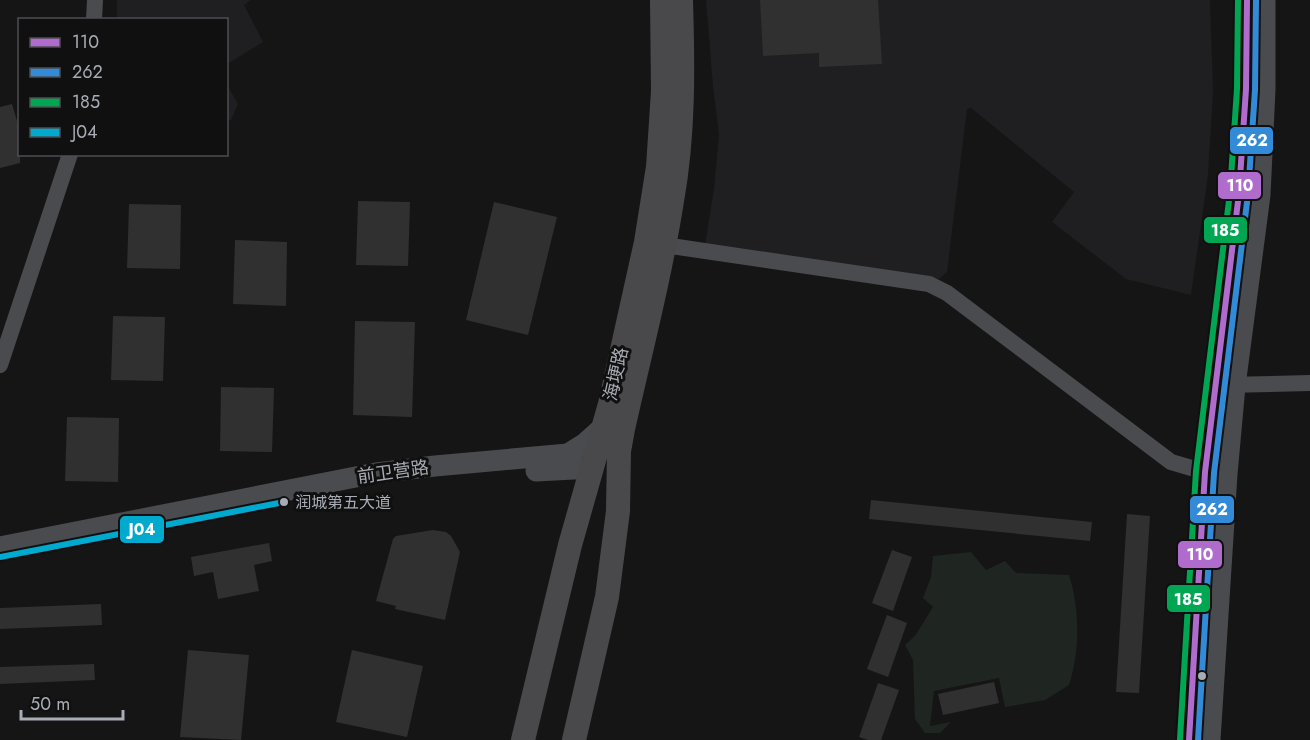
<svg xmlns="http://www.w3.org/2000/svg" width="1310" height="740" font-family="Jost,'Noto Sans SC',sans-serif">
  <style>
    .built { fill: #1f1f21 }
    .green { fill: #1f2520 }
    .building { fill: #303031 }
    .lines { fill: none; stroke-linecap: round; stroke-linejoin: round }
    .minor { stroke: #4a4b4e; stroke-width: 16 }
    .tertiary { stroke: #4a4b4e; stroke-width: 21 }
    .secondary { stroke: #49494c; stroke-width: 24 }
    .bus-1-casing { stroke: #101011; stroke-width: 10 }
    .bus-2-casing { stroke: #101011; stroke-width: 10 }
    .bus-3-casing { stroke: #101011; stroke-width: 10 }
    .bus-4-casing { stroke: #101011; stroke-width: 10 }
    .bus-1 { stroke: #b06ccc; stroke-width: 6 }
    .bus-2 { stroke: #338bd7; stroke-width: 6 }
    .bus-3 { stroke: #00a651; stroke-width: 6 }
    .bus-4 { stroke: #00a9ce; stroke-width: 6 }
    .bus-dot { fill: #a8acb5; stroke: #101011; stroke-width: 2 }
    .labels { text-anchor: middle; dominant-baseline: central; stroke-width: 6; stroke-linejoin: round; paint-order: stroke }
    .bus-label { font-size: 16px; fill: #a8acb5; stroke: #101011; text-anchor: start }
    .street-label { font-size: 18px; fill: #a8acb5; stroke: #101011 }
    .line-badge { stroke: #101011; stroke-width: 2 }
    .badge-label { font-size: 16px; text-anchor: middle; font-weight: bold; fill: #fff }
  </style>
  <rect width="100%" height="100%" fill="#151516"/>
  <!-- built -->
  <g class="built">
    <polygon points="117,0 251,0 244,5 263,42 227,64 226,20 117,19"/>
    <polygon points="706,0 1210,0 1213,92 1208,175 1191,295 1126,279 1052,222 1074,192 971,108 967,109 947,272 939,279 705,245 714,189 719,135 713,86"/>
    <polygon points="226,83 238,104 231,120 227,120"/>
  </g>
  <!-- green -->
  <path class="green" d="M 971,552 L 986,570 L 1005,561 L 1016,573 L 1069,575 C 1080,609 1080,651 1069,685 L 1045,700 L 1005,707 L 999,678 L 934,691 L 930,726 L 951,722 L 940,733 L 925,733 L 915,719 L 913,660 L 905,645 L 915,636 L 933,607 L 923,598 L 931,577 L 933,556 Z"/>
  <!-- building -->
  <g class="building">
    <polygon points="760,0 878,0 882,64 819,67 819,53 763,56"/>
    <polygon points="12,104 20,131 20,163 0,168 0,107"/>
    <polygon points="358,201 410,202 408,266 356,265"/>
    <polygon points="494,202 557,217 528,335 466,320"/>
    <polygon points="129,204 181,205 180,269 127,268"/>
    <polygon points="235,240 287,242 286,306 233,304"/>
    <polygon points="113,316 165,317 163,381 111,380"/>
    <polygon points="355,321 415,322 412,417 353,415"/>
    <polygon points="221,387 274,388 272,452 220,451"/>
    <polygon points="67,417 119,418 118,482 65,481"/>
    <polygon points="871,500 1092,522 1090,541 869,519"/>
    <polygon points="1127,514 1150,516 1139,693 1116,692"/>
    <polygon points="433,530 446,532 451,536 460,552 445,620 395,609 396,606 376,601 393,539 396,536"/>
    <polygon points="269,543 272,561 254,565 259,591 218,599 213,572 194,576 191,557"/>
    <polygon points="892,550 912,557 893,611 872,603"/>
    <polygon points="101,604 102,625 0,629 0,608"/>
    <polygon points="887,615 907,623 888,677 867,669"/>
    <polygon points="188,650 249,655 241,740 180,737"/>
    <polygon points="352,650 423,666 407,737 336,722"/>
    <polygon points="94,664 95,680 0,684 0,667"/>
    <polygon points="994,682 999,703 943,715 938,694"/>
    <polygon points="878,683 899,690 881,740 868,740 859,737"/>
  </g>
  <g class="lines">
    <!-- minor -->
    <g class="minor">
      <polyline points="94,20 95,0"/>
      <polyline points="664,245 929,284 947,293 1171,462 1205,472"/>
      <polyline points="0,365 70,154"/>
      <polyline points="1224,385 1310,383"/>
    </g>
    <!-- tertiary -->
    <g class="tertiary">
      <polyline points="536,471 593,468"/>
      <polyline points="0,547 376,473 435,466 568,454 584,444 603,427"/>
      <polyline points="1189,740 1205,472 1239,193 1246,89 1247,0"/>
      <polyline points="1210,740 1227,474 1235,386 1260,195 1265,89 1265,0"/>
    </g>
    <!-- secondary -->
    <g class="secondary">
      <polyline points="523,740 570,545 610,404 646,242 658,167 663,91 662,0"/>
      <path d="M 574,740 L 607,597 L 618,511 L 619,451 L 623,429 C 640,353 660,277 672,201 C 684,134 683,67 681,0"/>
    </g>
    <defs>
      <polyline id="bus-1" points="1189,740 1205,472 1239,193 1246,89 1247,0"/>
      <polyline id="bus-2" points="1198,740 1214,473 1248,194 1255,90 1256,0"/>
      <polyline id="bus-3" points="1180,739 1196,471 1230,192 1237,89 1238,0"/>
      <polyline id="bus-4" points="0,557 284,502"/>
    </defs>
    <!-- bus-1 casing -->
    <use href="#bus-1" class="bus-1-casing"/>
    <!-- bus-2 casing -->
    <use href="#bus-2" class="bus-2-casing"/>
    <!-- bus-3 casing -->
    <use href="#bus-3" class="bus-3-casing"/>
    <!-- bus-4 casing -->
    <use href="#bus-4" class="bus-4-casing"/>
    <!-- bus-1 -->
    <use href="#bus-1" class="bus-1"/>
    <!-- bus-2 -->
    <use href="#bus-2" class="bus-2"/>
    <!-- bus-3 -->
    <use href="#bus-3" class="bus-3"/>
    <!-- bus-4 -->
    <use href="#bus-4" class="bus-4"/>
  </g>
  <!-- markers -->
  <g class="bus-dot">
    <circle cx="284" cy="502" r="5"/>
    <circle cx="1202" cy="676" r="5"/>
  </g>
  <g class="labels">
    <!-- bus labels -->
    <g class="bus-label">
      <text x="295" y="502">润城第五大道</text>
    </g>
    <!-- street labels -->
    <g class="street-label">
      <text transform="translate(616 374) rotate(-77)">海埂路</text>
      <text transform="translate(393 472) rotate(-8)">前卫营路</text>
    </g>
  </g>
  <g class="line-badge">
    <rect x="1229" y="126" width="45" height="29" rx="6" fill="#338bd7"/>
    <rect x="1217" y="171" width="45" height="29" rx="6" fill="#b06ccc"/>
    <rect x="1203" y="216" width="45" height="28" rx="6" fill="#00a651"/>
    <rect x="1189" y="495" width="46" height="29" rx="6" fill="#338bd7"/>
    <rect x="119" y="515" width="46" height="29" rx="6" fill="#00a9ce"/>
    <rect x="1177" y="540" width="46" height="29" rx="6" fill="#b06ccc"/>
    <rect x="1166" y="584" width="45" height="29" rx="6" fill="#00a651"/>
  </g>
  <g class="badge-label">
    <text x="1252" y="146">262</text>
    <text x="1240" y="191">110</text>
    <text x="1225" y="236">185</text>
    <text x="1212" y="515">262</text>
    <text x="142" y="535">J04</text>
    <text x="1200" y="560">110</text>
    <text x="1188" y="605">185</text>
  </g>
  <!-- legend -->
  <rect x="18" y="18" width="210" height="138" fill="#101011" stroke="#4d4e53" stroke-width="1.5"/>
  <rect x="30" y="38" width="30" height="9" fill="#b06ccc" stroke="#4d4e53" stroke-width="1.5"/>
  <text x="72" y="48" font-size="18" fill="#a8acb5">110</text>
  <rect x="30" y="68" width="30" height="9" fill="#338bd7" stroke="#4d4e53" stroke-width="1.5"/>
  <text x="72" y="78" font-size="18" fill="#a8acb5">262</text>
  <rect x="30" y="98" width="30" height="9" fill="#00a651" stroke="#4d4e53" stroke-width="1.5"/>
  <text x="72" y="108" font-size="18" fill="#a8acb5">185</text>
  <rect x="30" y="128" width="30" height="9" fill="#00a9ce" stroke="#4d4e53" stroke-width="1.5"/>
  <text x="72" y="138" font-size="18" fill="#a8acb5">J04</text>
  <!-- scale -->
  <path d="M21 710v9h102v-9" fill="none" stroke="#a8acb5" stroke-width="3"/>
  <text x="30" y="710" font-size="18" fill="#a8acb5" stroke="#101011" stroke-width="4.5" paint-order="stroke">50 m</text>
</svg>
